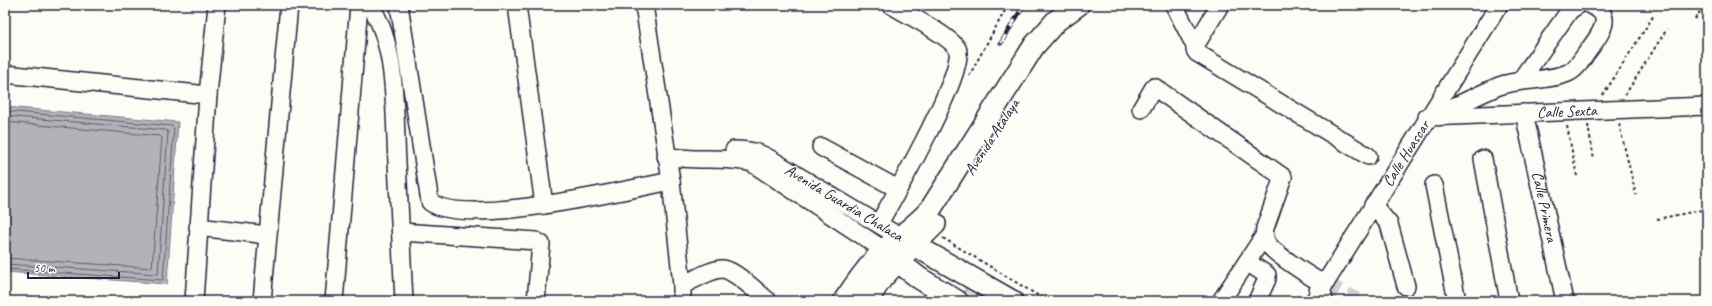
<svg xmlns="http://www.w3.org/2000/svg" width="1712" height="306" font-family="Caveat,sans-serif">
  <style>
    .green { fill: #dddcdb; stroke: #807f8b }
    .water { fill: #b2b2b7; stroke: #787885 }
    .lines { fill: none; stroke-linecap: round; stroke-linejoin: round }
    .shore { stroke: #5c5c6d; stroke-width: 1 }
    .minor-tunnel { stroke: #d1d0d1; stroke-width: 17; stroke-dasharray: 17 8; stroke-linecap: butt }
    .minor-casing { stroke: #22223b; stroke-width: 20 }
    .major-casing { stroke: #22223b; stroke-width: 24 }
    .path { stroke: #22223b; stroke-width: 2; stroke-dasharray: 3 3; stroke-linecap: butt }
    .minor { stroke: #fdfcf7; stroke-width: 17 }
    .major { stroke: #fdfcf7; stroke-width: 21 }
    .rail-casing { stroke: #22223b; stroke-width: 4.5 }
    .rail { stroke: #fdfcf7; stroke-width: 3; stroke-dasharray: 9; stroke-linecap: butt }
    .labels { text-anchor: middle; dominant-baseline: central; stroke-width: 3; stroke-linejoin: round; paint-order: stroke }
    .street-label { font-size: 16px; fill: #22223b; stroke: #fdfcf7 }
  </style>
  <rect width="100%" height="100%" fill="#fdfcf7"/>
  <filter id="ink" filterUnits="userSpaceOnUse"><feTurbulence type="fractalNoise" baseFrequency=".025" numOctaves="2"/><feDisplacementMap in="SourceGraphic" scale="8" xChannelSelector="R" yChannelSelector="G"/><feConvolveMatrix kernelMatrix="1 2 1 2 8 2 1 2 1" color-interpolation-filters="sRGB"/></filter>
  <g filter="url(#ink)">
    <!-- green -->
    <polygon class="green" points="967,287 992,301 969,301 961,297"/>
    <!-- water -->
    <polygon class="water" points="5,107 178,122 167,284 5,272"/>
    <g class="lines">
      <!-- shore -->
      <g class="shore">
        <polyline points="5,111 172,126 174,128 163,280 5,269"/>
        <polyline points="5,116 166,130 168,132 158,274 5,264"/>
        <polyline points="5,122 160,136 162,138 152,268 5,258"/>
      </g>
      <!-- minor-tunnel -->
      <polyline class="minor-tunnel" points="1324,284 1357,301"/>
      <defs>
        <g id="minor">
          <path d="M 370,5 C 398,47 394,113 397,162 C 399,208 402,255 404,301"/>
          <path d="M 399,5 L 430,202 C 466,228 624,190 671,181"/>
          <polyline points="517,5 544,205"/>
          <polyline points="644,5 671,181 682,285 682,301"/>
          <polyline points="1174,5 1195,46"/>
          <polyline points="1220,5 1195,46 1195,50 1197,53 1368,156"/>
          <polyline points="5,74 208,95"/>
          <polyline points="1520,81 1570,10 1578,5"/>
          <path d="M 1141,109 L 1154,87 L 1283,177 L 1265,228 C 1264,234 1264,238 1267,243 C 1273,253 1312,278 1324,284"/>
          <path d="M 1441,112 C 1461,104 1480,94 1499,86 C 1521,78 1547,82 1568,73 C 1577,69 1582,59 1588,51 C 1599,36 1617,15 1590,5"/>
          <path id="s1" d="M 1524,113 L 1565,301"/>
          <path id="s2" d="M 1427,117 L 1707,106"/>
          <polyline points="821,147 898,189"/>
          <path d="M 734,150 C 755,150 763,154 780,165"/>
          <path d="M 666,156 C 694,162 724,156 752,163 L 884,250"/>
          <polyline points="1483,159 1509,301"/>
          <polyline points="773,176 772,167 780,165 900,237"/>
          <polyline points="1434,185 1457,301"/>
          <polyline points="1373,205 1389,224 1406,286"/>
          <path d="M 879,223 C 893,199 969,67 957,48 C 947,34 908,15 891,5"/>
          <polyline points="198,227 267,235"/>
          <polyline points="401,232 536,241 541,244 536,301"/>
          <polyline points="1247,262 1267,275 1267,279 1257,301"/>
          <path d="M 682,285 C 692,281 713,268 723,269 C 736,271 758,293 768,301"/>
          <polyline points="194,301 208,95 217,5"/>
          <polyline points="262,301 289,5"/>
          <polyline points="334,301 359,5"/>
          <polyline points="1221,301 1264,236"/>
          <path id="s3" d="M 1314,301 L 1499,5"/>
        </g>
        <g id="major">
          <polyline points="902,238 1012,301"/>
          <polyline points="887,253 919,278 957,301"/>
          <polyline points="1320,291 1322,301"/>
          <path d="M 844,301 C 856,283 869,264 885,249 C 900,236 916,226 930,210 L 1034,46 L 1056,21 L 1078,5"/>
          <polyline points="867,301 882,278 897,262 935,224"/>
        </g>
      </defs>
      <!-- minor casing -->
      <use href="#minor" class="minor-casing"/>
      <!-- major casing -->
      <use href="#major" class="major-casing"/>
      <!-- path -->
      <g class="path">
        <polyline points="1695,19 1704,5"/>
        <polyline points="969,76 1008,5"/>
        <polyline points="1603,95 1654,15"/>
        <polyline points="1625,95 1667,29"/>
        <polyline points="1619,124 1636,195"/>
        <polyline points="1588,125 1594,160"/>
        <polyline points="1567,126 1577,176"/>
        <polyline points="1657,219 1707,209"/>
        <polyline points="943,238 1047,301"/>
      </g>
      <!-- minor -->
      <use href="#minor" class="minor"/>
      <!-- major -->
      <use href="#major" class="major"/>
      <defs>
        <polyline id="rail" points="1001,43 1024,5"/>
      </defs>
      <!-- rail casing -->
      <use href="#rail" class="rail-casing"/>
      <!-- rail -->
      <use href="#rail" class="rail"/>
    </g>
  </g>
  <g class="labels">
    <!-- street labels -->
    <g class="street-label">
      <text stroke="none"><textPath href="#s2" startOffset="140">Calle Sexta</textPath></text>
      <text transform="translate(992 137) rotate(-57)">Avenida Atalaya</text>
      <text stroke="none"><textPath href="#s3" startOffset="174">Calle Huascar</textPath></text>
      <text transform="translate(844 203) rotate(31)">Avenida Guardia Chalaca</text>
      <text stroke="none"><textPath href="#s1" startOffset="96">Calle Primera</textPath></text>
    </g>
  </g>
  <!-- margin -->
  <rect width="1712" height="306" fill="none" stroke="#fdfcf7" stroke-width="20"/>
  <rect x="10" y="10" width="1692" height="286" fill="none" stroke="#22223b" stroke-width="1.5" filter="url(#ink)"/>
  <!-- scale -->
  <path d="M28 272v6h91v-6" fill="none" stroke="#22223b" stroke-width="2"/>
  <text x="34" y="272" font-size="12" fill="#22223b" stroke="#fdfcf7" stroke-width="3" paint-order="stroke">50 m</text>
</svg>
